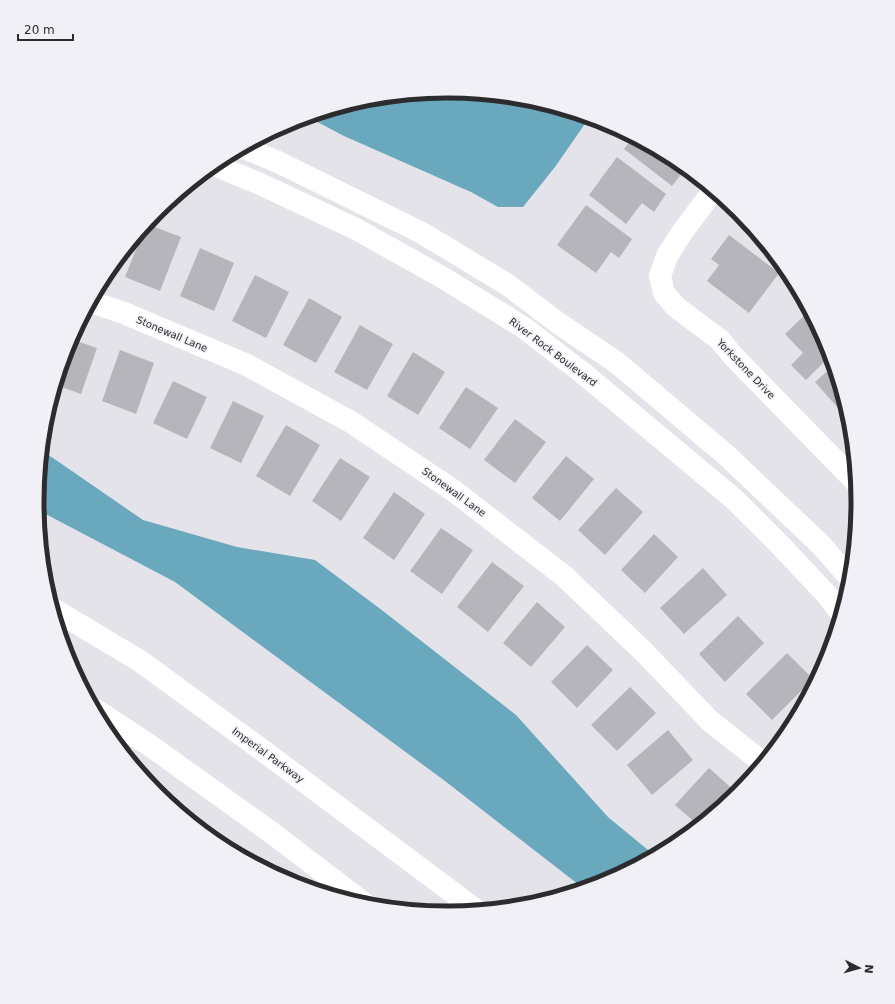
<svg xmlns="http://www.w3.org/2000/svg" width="895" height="1004" font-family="'DejaVu Sans',sans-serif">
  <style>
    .water { fill: #6aa8bd }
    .building { fill: #b6b5bb }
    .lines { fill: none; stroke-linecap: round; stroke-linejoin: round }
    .minor { stroke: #fff; stroke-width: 22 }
    .major { stroke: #fff; stroke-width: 22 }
    .labels { text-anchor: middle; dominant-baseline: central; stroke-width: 3; stroke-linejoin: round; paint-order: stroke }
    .street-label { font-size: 10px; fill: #2c2c2e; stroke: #f0f0f6 }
    .rim { fill: none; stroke: #2c2c2e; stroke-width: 5 }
  </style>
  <rect width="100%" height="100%" fill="#e3e3e9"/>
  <!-- water -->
  <g class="water">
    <polygon points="448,92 528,99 589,118 555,167 523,207 498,207 471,192 344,136 308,117 368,99"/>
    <polygon points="42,452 53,458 143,520 237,547 315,560 383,611 516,715 608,817 654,855 604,881 583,888 445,781 175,582 38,510 37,502"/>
  </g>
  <!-- building -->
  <g class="building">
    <polygon points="633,138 674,160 685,169 672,186 624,149"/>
    <polygon points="617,157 666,194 654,212 642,203 626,224 589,195"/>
    <polygon points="586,205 632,239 619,258 611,252 596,273 557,245"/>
    <polygon points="743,218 764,243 763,244 738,225"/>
    <polygon points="147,224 181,237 160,291 125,277 145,227"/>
    <polygon points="729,235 779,273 749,313 707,281 719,265 711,259"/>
    <polygon points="200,248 234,263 214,311 180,296"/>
    <polygon points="255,275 289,292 266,338 232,321"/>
    <polygon points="309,298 342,317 316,363 283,345"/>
    <polygon points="809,311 827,345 830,356 806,380 791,365 803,353 785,334"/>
    <polygon points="360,325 393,344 367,390 334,372"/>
    <polygon points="75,333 77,334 74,340 97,348 81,394 56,385 68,345"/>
    <polygon points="120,350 154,363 136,414 102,401"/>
    <polygon points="413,352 445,372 418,415 387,396"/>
    <polygon points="833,366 848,415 846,417 815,382"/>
    <polygon points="173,381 207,397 187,439 153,423"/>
    <polygon points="466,387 498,408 470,449 439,428"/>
    <polygon points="233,401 264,416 241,463 210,448"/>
    <polygon points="515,419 546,442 515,483 484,460"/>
    <polygon points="286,425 320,445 290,496 256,476"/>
    <polygon points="566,456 594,479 560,521 532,498"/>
    <polygon points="340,458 370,477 341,521 312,501"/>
    <polygon points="616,488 643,512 605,555 578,530"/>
    <polygon points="394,492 425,514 394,560 363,538"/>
    <polygon points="441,528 473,550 442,594 410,571"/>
    <polygon points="654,534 678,557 645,593 621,570"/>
    <polygon points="492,562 524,586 488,632 457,607"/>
    <polygon points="703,568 727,595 684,634 660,608"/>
    <polygon points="537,602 565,627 531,667 503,643"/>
    <polygon points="738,616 764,643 725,682 699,654"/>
    <polygon points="587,645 613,670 577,708 551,682"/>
    <polygon points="787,653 813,679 772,720 746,694"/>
    <polygon points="630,687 656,713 617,751 591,725"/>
    <polygon points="668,730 693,760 652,795 627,765"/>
    <polygon points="709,768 737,793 698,825 675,805"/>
  </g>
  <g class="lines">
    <!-- minor -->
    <g class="minor">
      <polyline points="244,148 278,162 422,233 508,285 558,323 616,362 725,454 820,544 850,578"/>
      <polyline points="214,165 258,183 356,229 440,276 523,327 584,374 734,499 782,547 827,595 841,613"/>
      <polyline points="713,191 683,231 667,256 660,276 664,293 676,307 720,340 733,356 856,482"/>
      <polyline points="91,302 124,313 247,365 351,422 454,491 564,576 643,651 710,721 762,762"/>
    </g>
    <!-- major -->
    <g class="major">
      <polyline points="53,609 140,661 262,750 476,910"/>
      <polyline points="96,710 152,747 272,833 365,904"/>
    </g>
  </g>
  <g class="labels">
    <!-- street labels -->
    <g class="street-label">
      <text transform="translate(172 334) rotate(23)">Stonewall Lane</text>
      <text transform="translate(553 352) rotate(37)">River Rock Boulevard</text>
      <text transform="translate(746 369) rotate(46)">Yorkstone Drive</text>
      <text transform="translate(454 492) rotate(36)">Stonewall Lane</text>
      <text transform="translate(268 755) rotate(36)">Imperial Parkway</text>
    </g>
  </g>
  <!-- crop -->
  <path d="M0 0H895V1004H0ZM447 98H448A403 403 0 0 1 851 501V503A403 403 0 0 1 448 906H447A403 403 0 0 1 44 503V501A403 403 0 0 1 447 98Z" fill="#f0f0f6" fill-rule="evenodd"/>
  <path class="rim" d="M447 98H448A403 403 0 0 1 851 501V503A403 403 0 0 1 448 906H447A403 403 0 0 1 44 503V501A403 403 0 0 1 447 98Z"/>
  <!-- north arrow -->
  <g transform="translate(859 968) rotate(96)" stroke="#f0f0f6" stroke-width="3" paint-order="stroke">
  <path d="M0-3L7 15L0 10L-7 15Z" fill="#2c2c2e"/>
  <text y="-6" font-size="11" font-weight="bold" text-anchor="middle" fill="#2c2c2e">N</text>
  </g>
  <!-- scale -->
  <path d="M18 34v6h55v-6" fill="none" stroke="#2c2c2e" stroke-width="2"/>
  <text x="24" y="34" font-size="12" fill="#2c2c2e" stroke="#f0f0f6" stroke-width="3" paint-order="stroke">20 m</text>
</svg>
